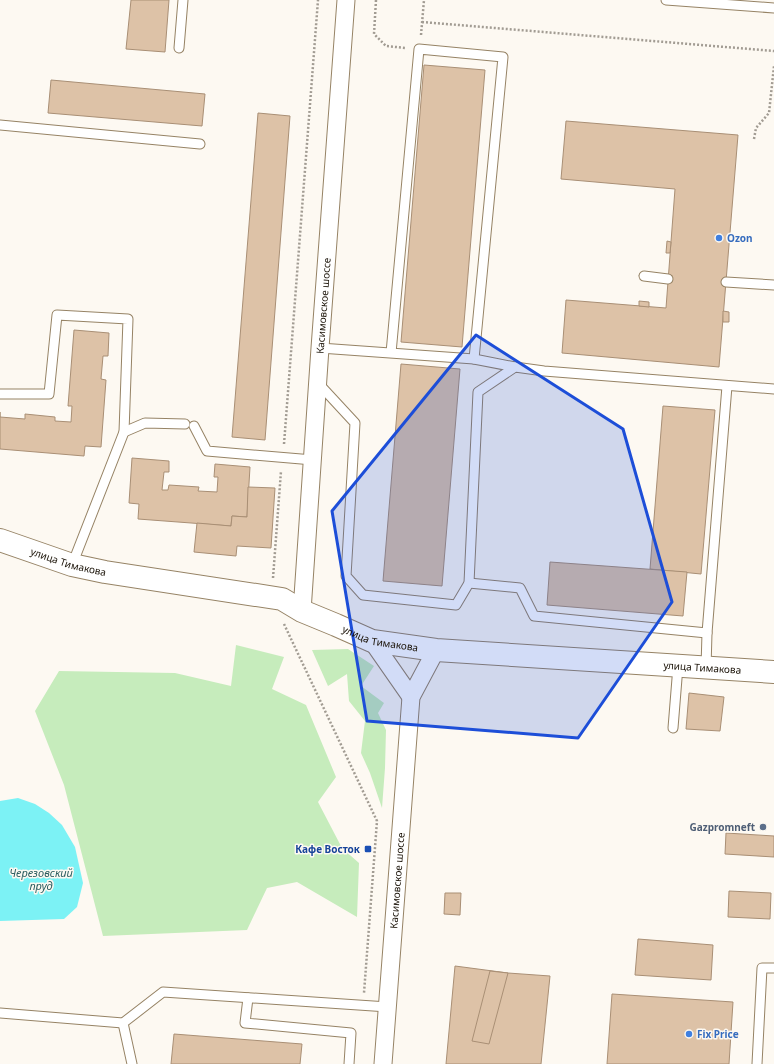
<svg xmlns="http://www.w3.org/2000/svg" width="774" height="1064" font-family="'Noto Sans',sans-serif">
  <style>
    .green { fill: #c6ecbc }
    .water { fill: #7cf2f5 }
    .building { fill: #ddc2a7; stroke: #a98f75 }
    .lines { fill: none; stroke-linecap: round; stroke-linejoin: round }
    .lane-casing { stroke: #968365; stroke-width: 11 }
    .street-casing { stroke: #968365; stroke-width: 19 }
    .secondary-casing { stroke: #968365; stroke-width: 24 }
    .path { stroke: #a29c93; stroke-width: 2.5; stroke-dasharray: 2 2; stroke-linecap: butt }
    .lane { stroke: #fff; stroke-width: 9 }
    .street { stroke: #fff; stroke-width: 17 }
    .secondary { stroke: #fff; stroke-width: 22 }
    .marked { fill: #1d4ed8; fill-opacity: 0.2; stroke: #1d4ed8; stroke-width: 3; stroke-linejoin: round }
    .shop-dot { fill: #3f7fe0; stroke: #fdf9f2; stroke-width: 1.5 }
    .service-dot { fill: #5c6f8a; stroke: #fdf9f2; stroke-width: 1.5 }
    .transit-dot { fill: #1a4fb4; stroke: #fdf9f2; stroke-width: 1.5 }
    .labels { text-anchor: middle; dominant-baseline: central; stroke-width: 3; stroke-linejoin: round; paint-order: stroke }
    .shop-label { font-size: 10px; font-weight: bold; fill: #366cbe; stroke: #fdf9f2; text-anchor: start }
    .street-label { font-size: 10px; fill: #191106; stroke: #fdf9f2 }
    .service-label { font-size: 10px; font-weight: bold; fill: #4e5e75; stroke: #fdf9f2; text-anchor: end }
    .transit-label { font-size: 10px; font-weight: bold; fill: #164399; stroke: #fdf9f2; text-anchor: end }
    .water-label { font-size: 11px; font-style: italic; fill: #2a5d5f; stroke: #fdf9f2 }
  </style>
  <rect width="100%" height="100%" fill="#fdf9f2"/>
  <!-- green -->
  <g class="green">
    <polygon points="236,645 284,657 272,689 306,705 336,777 318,802 342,848 359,863 357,917 297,882 267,888 247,930 103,936 64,785 35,711 59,671 175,673 231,686"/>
    <polygon points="348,649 374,666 361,686 384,703 378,713 386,730 385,768 382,808 370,773 361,753 365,721 349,701 347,674 328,686 312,650"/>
  </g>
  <!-- water -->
  <polygon class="water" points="18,798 35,804 49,813 62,825 75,847 83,883 77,907 64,919 0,921 0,801"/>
  <!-- building -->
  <g class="building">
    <polygon points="131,0 169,0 165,52 126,49"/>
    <polygon points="424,65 485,70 462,347 401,342"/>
    <polygon points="51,80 205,94 202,126 48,113"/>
    <polygon points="258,113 290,116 265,440 232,437"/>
    <polygon points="566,121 738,135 719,367 562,353 566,300 666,308 675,189 561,179"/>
    <polygon points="667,241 671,242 670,253 666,253"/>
    <polygon points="639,301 649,302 649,307 639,306"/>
    <polygon points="723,311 729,312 729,322 723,322"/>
    <polygon points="74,330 109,333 108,356 103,356 101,379 106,380 101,447 85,446 84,456 0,449 0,412 0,417 25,419 25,414 55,417 55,421 71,422 72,406 68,406"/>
    <polygon points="401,364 460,369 442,586 383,581"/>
    <polygon points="663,406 715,410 701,574 650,569"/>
    <polygon points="132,458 169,461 169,472 164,472 162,490 168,490 169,485 199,487 198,491 217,492 218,477 214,477 215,464 250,467 247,517 232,516 231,526 138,519 139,504 129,503"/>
    <polygon points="248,487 275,488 271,548 237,546 236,556 194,552 197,523 231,526 232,516 247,517"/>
    <polygon points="550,562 687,572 683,616 547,605"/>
    <polygon points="689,693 724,697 720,731 686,729"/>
    <polygon points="726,833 774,836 774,857 725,854"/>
    <polygon points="729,891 771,893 770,919 728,917"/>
    <polygon points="445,893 461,893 460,915 444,914"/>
    <polygon points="638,939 713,945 711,980 635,975"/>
    <polygon points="455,966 508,973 550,976 541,1064 446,1064"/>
    <polygon points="490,971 508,973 489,1044 472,1041"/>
    <polygon points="612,994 733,1002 729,1064 607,1064"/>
    <polygon points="174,1034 302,1044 300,1064 171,1064"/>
  </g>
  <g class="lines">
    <defs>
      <g id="lane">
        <polyline points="666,0 774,8"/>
        <polyline points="179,48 183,0"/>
        <polyline points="0,125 200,144"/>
        <polyline points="644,276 668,279"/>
        <polyline points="726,282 774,285"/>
        <polyline points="320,348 474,359 503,57 419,49 391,353"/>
        <polyline points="474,359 515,367"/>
        <polyline points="318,383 355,423 346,576 363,595 456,605 469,583 478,392 515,367 544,371 774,389"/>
        <polyline points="0,394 49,394 57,315 128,319 124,432 72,565"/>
        <polyline points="194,426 207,451 313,460"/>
        <polyline points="124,432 145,423 185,424"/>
        <polyline points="469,583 520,588 534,616 707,633"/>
        <polyline points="706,668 707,633 727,386"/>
        <polyline points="673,728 678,666"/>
        <polyline points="248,998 245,1023 351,1033 349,1064"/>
        <polyline points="0,1013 123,1023 163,992 388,1007"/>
        <polyline points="123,1023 132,1064"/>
        <polyline points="757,1064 762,968 774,968"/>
      </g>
      <g id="street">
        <path id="s1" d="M 302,611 L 320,348 L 346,0"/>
        <polyline points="372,641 411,697"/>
        <path id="s2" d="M 383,1064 L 411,697 L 436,650"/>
      </g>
      <g id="secondary">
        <path id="s3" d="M 0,540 L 72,565 L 105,572 L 282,599 L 302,611 L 336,625 L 372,641 L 436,650 L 774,672"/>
      </g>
    </defs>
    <!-- lane casing -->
    <use href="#lane" class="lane-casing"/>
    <!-- street casing -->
    <use href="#street" class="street-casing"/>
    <!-- secondary casing -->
    <use href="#secondary" class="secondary-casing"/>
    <!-- path -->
    <g class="path">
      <polyline points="376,0 374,34 386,46 406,48"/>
      <polyline points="422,22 774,51"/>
      <polyline points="421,35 424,0"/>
      <polyline points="754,139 756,128 769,113 774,66"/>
      <polyline points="284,444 318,0"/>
      <polyline points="273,578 281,471"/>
      <polyline points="284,624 377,821 364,993"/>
    </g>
    <!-- lane -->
    <use href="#lane" class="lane"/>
    <!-- street -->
    <use href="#street" class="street"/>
    <!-- secondary -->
    <use href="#secondary" class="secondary"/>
  </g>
  <!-- marked area -->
  <path class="marked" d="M 476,335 L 623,429 L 672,602 L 578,738 L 367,721 L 332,511 Z"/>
  <!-- markers -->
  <g class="shop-dot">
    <circle cx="719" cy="238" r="4"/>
    <circle cx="689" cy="1034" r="4"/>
  </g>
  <circle class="service-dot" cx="763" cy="827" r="4"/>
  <rect class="transit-dot" x="364" y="845" width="8" height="8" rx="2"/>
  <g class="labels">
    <!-- shop labels -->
    <g class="shop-label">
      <text x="727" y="238">Ozon</text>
      <text x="697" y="1034">Fix Price</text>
    </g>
    <!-- street labels -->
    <g class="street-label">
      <text stroke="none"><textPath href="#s1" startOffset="306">Касимовское шоссе</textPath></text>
      <text stroke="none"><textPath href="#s3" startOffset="72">улица Тимакова</textPath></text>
      <text stroke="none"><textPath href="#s3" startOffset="396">улица Тимакова</textPath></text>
      <text stroke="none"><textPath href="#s3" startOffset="720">улица Тимакова</textPath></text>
      <text stroke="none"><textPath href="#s2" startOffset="184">Касимовское шоссе</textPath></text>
    </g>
    <!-- service labels -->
    <g class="service-label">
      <text x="755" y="827">Gazpromneft</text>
    </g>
    <!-- transit labels -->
    <g class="transit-label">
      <text x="360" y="849">Кафе Восток</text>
    </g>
    <!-- water labels -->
    <g class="water-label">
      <text x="41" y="872">Черезовский<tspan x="41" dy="13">пруд</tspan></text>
    </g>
  </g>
</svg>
